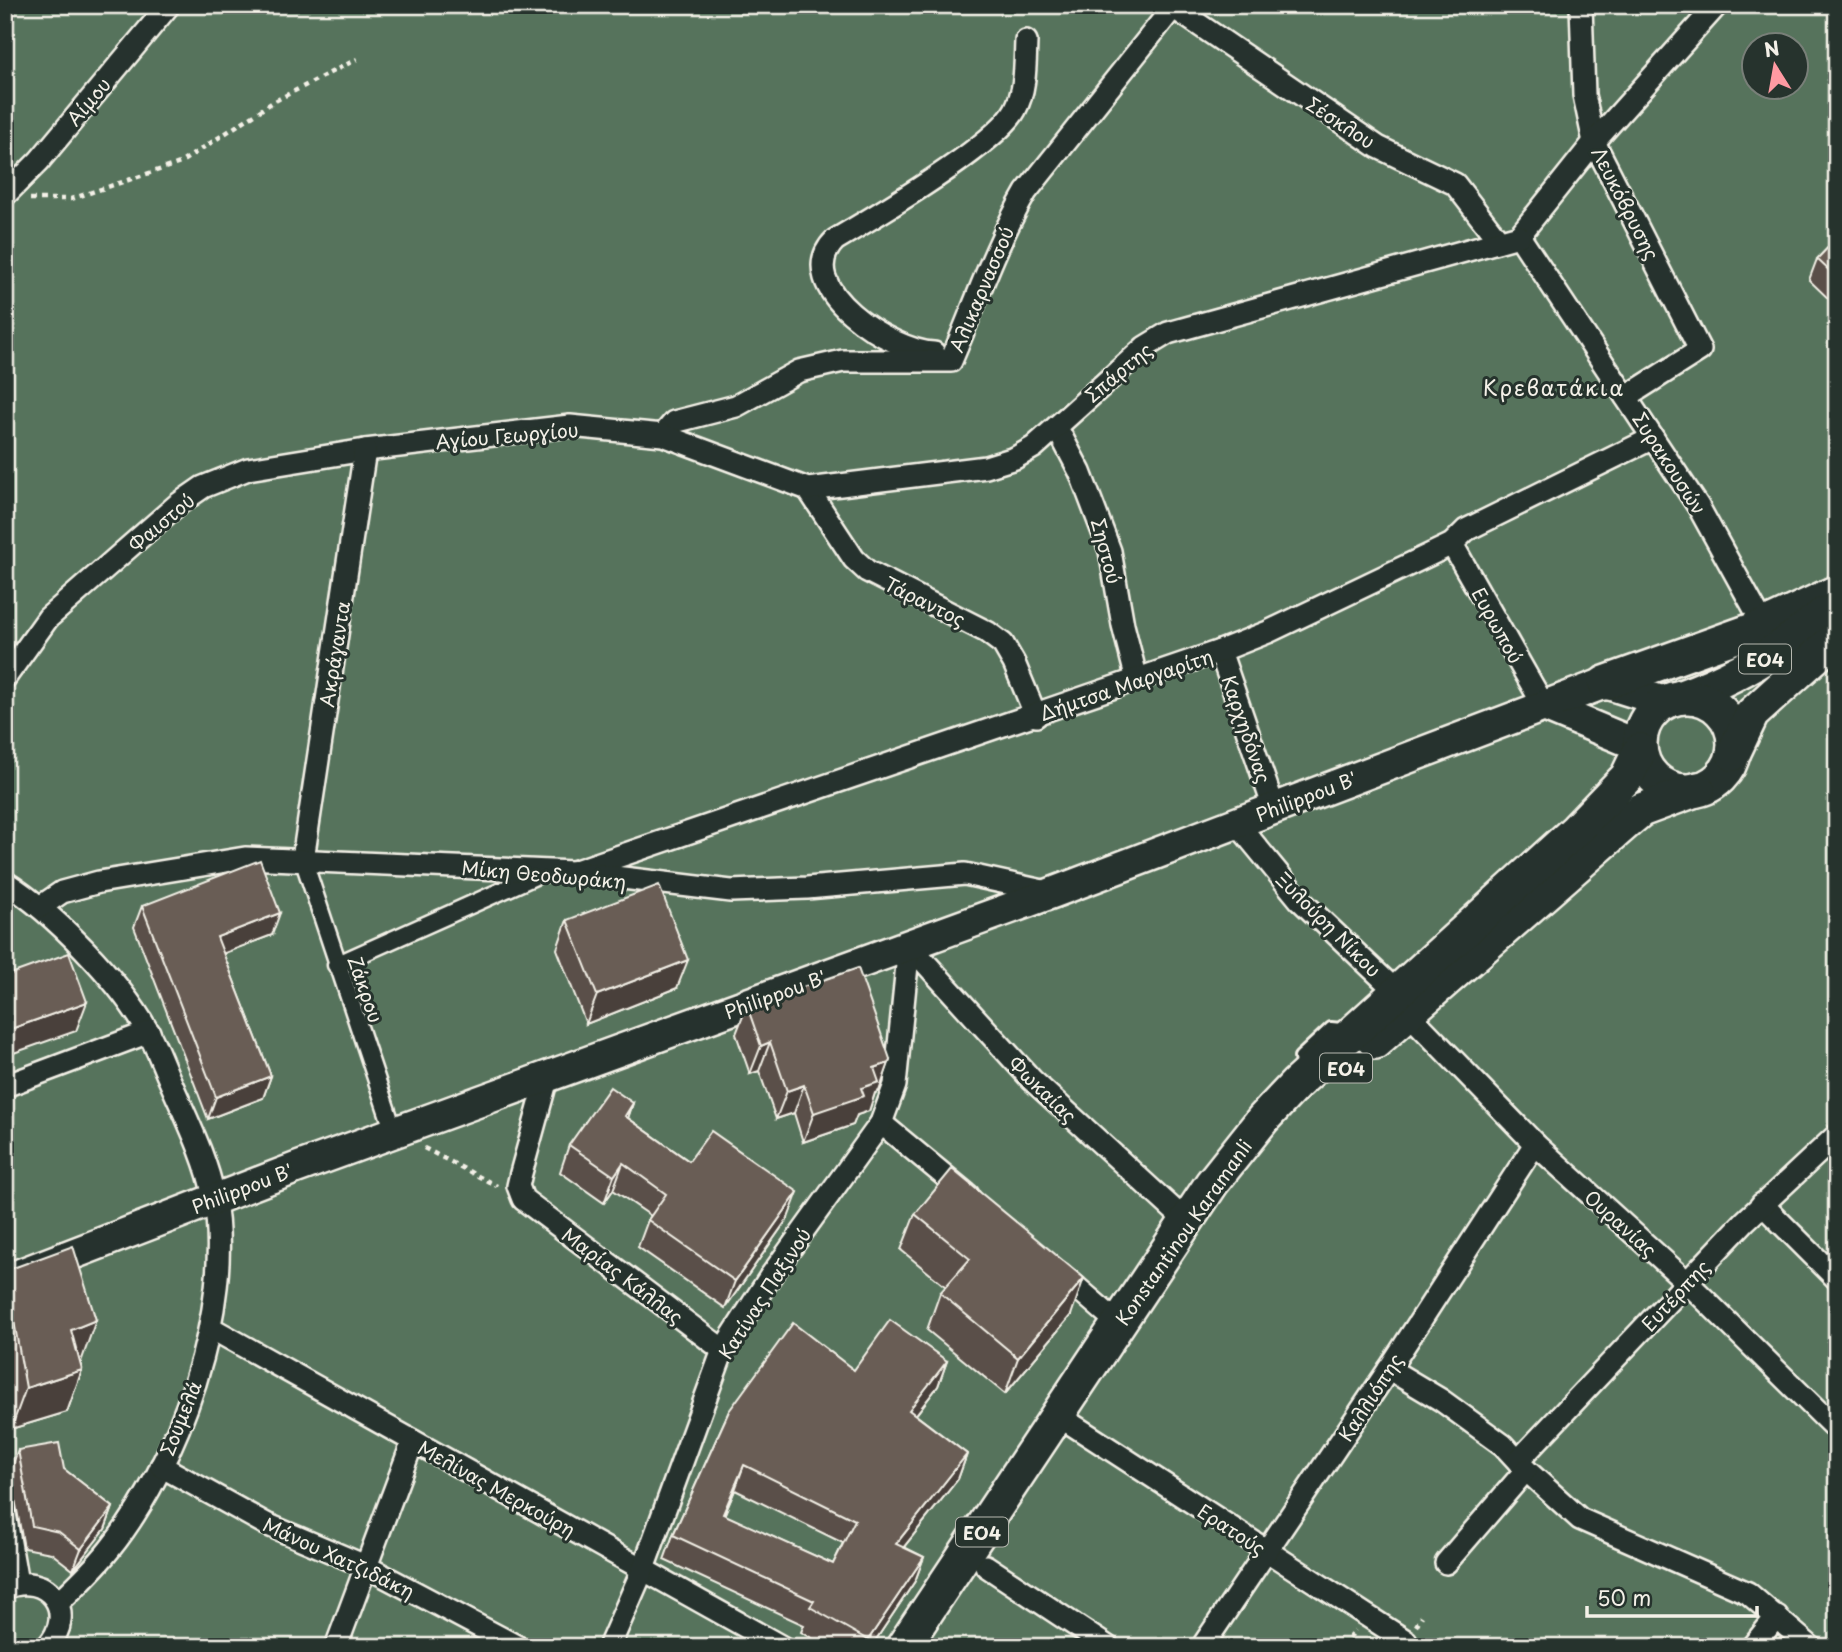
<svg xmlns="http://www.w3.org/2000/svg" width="1842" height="1652" font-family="'Playpen Sans',sans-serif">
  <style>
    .green { fill: #56735b; stroke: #a5b2a2; stroke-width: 2; fill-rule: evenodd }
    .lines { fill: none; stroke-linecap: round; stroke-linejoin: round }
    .service-casing { stroke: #f4f1e8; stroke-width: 16 }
    .pedestrian-casing { stroke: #f4f1e8; stroke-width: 21 }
    .minor-casing { stroke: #f4f1e8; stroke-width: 26 }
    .secondary-casing { stroke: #f4f1e8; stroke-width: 35 }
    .primary-casing { stroke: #f4f1e8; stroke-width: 38 }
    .path { stroke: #f4f1e8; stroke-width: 4.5; stroke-dasharray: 5 5; stroke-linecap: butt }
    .service { stroke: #26332d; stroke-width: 10 }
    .pedestrian { stroke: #26332d; stroke-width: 16 }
    .minor { stroke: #26332d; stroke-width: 21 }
    .secondary { stroke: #26332d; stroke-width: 30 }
    .primary { stroke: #26332d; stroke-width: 33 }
    .wall { fill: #5a5048; stroke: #f4f1e8; stroke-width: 2; fill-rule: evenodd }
    .shaded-wall { fill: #4a413b; stroke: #f4f1e8; stroke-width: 2 }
    .building { fill: #695d54; stroke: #f4f1e8; stroke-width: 2; fill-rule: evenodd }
    .labels { text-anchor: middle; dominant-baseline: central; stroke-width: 6; stroke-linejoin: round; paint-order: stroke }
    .shield { fill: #26332d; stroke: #b6b8b0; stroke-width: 2 }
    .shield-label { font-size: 18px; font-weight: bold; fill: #f4f1e8 }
    .street-label { font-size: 19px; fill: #f4f1e8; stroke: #26332d }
    .neighbourhood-label { font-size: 21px; letter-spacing: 2px; fill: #f4f1e8; stroke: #26332d }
  </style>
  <rect width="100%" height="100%" fill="#26332d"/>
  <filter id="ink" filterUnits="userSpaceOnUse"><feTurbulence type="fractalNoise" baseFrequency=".0143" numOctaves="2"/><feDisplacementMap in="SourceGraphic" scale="14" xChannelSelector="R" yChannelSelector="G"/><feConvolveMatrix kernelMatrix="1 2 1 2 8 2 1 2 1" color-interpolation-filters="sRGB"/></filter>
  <g filter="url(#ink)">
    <!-- green -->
    <path class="green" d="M 5,5 L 1837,5 L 1837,1647 L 5,1647 ZM 1755,46 L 1797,46 L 1797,88 L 1755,88 Z"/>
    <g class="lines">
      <defs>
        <polyline id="service" points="1301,1067 1300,1057 1331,1028 1341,1029"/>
        <g id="pedestrian">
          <polyline points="303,859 394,1132"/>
          <polyline points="336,965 544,872"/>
        </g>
        <g id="minor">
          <polyline points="1581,5 1584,95 1594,142 1700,350 1626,397"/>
          <polyline points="1173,7 1378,147 1455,184 1499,241"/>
          <polyline points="5,195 39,161 169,5"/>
          <polyline points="1519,236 1698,506 1764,626"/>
          <polyline points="1519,236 1594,142 1717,5"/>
          <path d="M 934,353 C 893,352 788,287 835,240 C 874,217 996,145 1015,110 C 1026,90 1025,64 1026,41"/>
          <polyline points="1057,428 1080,472 1110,551 1123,625 1137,680"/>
          <path d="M 663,435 L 674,422 L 736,406 L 799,371 L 843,361 L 951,361 C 975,305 995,245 1026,192 L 1175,5"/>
          <polyline points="808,489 854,559 867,571 987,632 1003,644 1014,663 1036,716"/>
          <polyline points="1452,544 1544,706"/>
          <polyline points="1220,651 1274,808"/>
          <polyline points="5,678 48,618 177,505 203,487 248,469 365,450 570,426 663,435 808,489 986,467 1015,458 1034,447 1145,347 1168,333 1519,236"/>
          <polyline points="1236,822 1300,900 1397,992"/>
          <polyline points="303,859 365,450"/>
          <polyline points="573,872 1220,651 1268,632 1452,544 1466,530 1653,438"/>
          <path d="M 5,882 C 54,913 119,980 147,1030 C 157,1047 163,1066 171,1083 C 187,1120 206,1157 214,1197 C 235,1306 178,1465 109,1550 C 94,1569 76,1586 58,1603"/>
          <polyline points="40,907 62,892 99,882 245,858 573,872 731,891 807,888 965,874 1052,893"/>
          <polyline points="909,945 1032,1080 1187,1222"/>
          <polyline points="1408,1013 1535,1144 1687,1282 1837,1430"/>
          <polyline points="548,1075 521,1173 518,1186 523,1199 723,1350"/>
          <polyline points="5,1086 149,1032"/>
          <polyline points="881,1123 968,1195"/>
          <polyline points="1762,1204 1837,1279"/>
          <polyline points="1060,1273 1119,1324"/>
          <polyline points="211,1328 782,1647"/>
          <polyline points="1389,1369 1441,1400 1503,1445 1526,1470 1580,1519 1748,1593 1811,1647"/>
          <polyline points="1059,1416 1406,1641"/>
          <polyline points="1518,1461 1745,1221 1837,1135"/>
          <polyline points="161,1466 266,1524 365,1566 518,1647"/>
          <polyline points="5,1514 17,1583"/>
          <polyline points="1446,1563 1526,1470"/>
          <polyline points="986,1566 1108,1647"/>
          <path d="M 5,1588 C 48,1570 79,1612 47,1647"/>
          <polyline points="336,1647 413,1441"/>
          <polyline points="609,1647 643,1569 723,1350 770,1277 881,1123 895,1085 909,945"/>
          <polyline points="1202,1647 1389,1369 1535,1144"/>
          <polyline points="1752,1647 1777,1616"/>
        </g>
        <g id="secondary">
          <polyline points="1544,706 1640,746"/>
          <polyline points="5,1280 296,1168 1052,893 1605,683 1665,702"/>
        </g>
        <g id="primary">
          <polyline points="1605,683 1764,626 1837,592"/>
          <path d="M 1681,697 C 1735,678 1780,651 1823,614"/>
          <circle cx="1687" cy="744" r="47"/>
          <polyline points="1733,754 1752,714 1837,637"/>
          <polyline points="1375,1042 1629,820 1641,810 1698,789"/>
          <polyline points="903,1647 1212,1183 1263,1119 1296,1084 1576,830 1627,777 1640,750"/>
        </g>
      </defs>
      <!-- service casing -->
      <use href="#service" class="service-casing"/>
      <!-- pedestrian casing -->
      <use href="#pedestrian" class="pedestrian-casing"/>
      <!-- minor casing -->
      <use href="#minor" class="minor-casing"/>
      <!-- secondary casing -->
      <use href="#secondary" class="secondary-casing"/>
      <!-- primary casing -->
      <use href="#primary" class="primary-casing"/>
      <!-- path -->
      <g class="path">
        <polyline points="30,199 71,199 180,163 273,102 357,59"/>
        <polyline points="424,1148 497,1186"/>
        <polyline points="1416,1626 1422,1616"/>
        <polyline points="1344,1647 1355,1630"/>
      </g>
      <!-- service -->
      <use href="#service" class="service"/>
      <!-- pedestrian -->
      <use href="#pedestrian" class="pedestrian"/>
      <!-- minor -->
      <use href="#minor" class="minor"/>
      <!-- secondary -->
      <use href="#secondary" class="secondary"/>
      <!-- primary -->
      <use href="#primary" class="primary"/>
    </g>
    <!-- wall -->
    <g class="wall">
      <polygon points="1837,238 1837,307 1809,280 1817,259"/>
      <polygon points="142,906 272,935 223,953 271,1076 263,1098 208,1119 134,927"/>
      <polygon points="567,920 677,988 586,1024 557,949"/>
      <polygon points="747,1006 890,1059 879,1091 875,1093 869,1111 857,1115 853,1125 803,1142 794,1113 776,1119 759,1071 750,1074 736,1034"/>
      <polygon points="633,1103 628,1118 689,1161 788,1218 725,1308 638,1247 648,1220 651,1216 613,1190 604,1203 560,1172 569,1145"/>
      <polygon points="915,1214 1071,1315 1005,1394 927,1330 940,1293 946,1287 901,1250"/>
      <polygon points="5,1271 81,1362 80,1362 82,1370 67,1412 11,1429 5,1397"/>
      <path d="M 947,1361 L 938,1386 L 916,1415 L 967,1454 L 958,1479 L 904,1547 L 924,1557 L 915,1581 L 871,1647 L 828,1647 L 801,1632 L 804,1625 L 664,1560 L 673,1535 L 729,1411 L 854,1370 ZM 735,1490 L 843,1543 L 833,1564 L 724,1515 Z"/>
      <polygon points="18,1450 64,1469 113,1507 105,1529 73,1570 51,1553 24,1548 10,1472"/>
    </g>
    <!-- shaded-wall -->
    <g class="shaded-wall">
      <polygon points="280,913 272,935 209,959 217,937"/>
      <polygon points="688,960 677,988 586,1024 597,995"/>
      <polygon points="87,1002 76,1031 5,1056 5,1031"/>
      <polygon points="770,1042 759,1071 750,1074 761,1046"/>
      <polygon points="889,1063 879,1091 875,1093 869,1111 857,1115 853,1125 803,1142 814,1113 861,1088 874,1068"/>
      <polygon points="271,1076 263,1098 208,1119 216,1097"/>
      <polygon points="804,1085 794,1113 776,1119 787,1091"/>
      <polygon points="633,1103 624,1130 625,1116"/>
      <polygon points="623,1163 613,1190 604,1203 614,1176"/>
      <polygon points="798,1192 788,1218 725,1308 735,1281"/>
      <polygon points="1084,1278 1071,1315 1005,1394 1018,1358"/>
      <polygon points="96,1320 81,1362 56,1372 71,1330"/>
      <polygon points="947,1361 938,1386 900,1435 909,1410"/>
      <polygon points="82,1370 67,1412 11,1429 26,1388"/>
      <polygon points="967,1454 958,1479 887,1568 896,1544"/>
      <polygon points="744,1465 735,1490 714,1539 723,1514"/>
      <polygon points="113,1507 105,1529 73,1570 81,1549"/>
      <polygon points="924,1557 915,1581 871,1647 865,1647 868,1640"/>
    </g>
    <!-- building -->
    <g class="building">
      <polygon points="1837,238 1837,278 1817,259"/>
      <polygon points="260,860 280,913 217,937 271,1076 216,1097 142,906"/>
      <polygon points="659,885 688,960 597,995 567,920"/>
      <polygon points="69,953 87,1002 5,1031 5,976"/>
      <polygon points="858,968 890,1059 889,1063 874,1068 879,1082 861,1088 864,1096 814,1113 804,1085 787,1091 770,1042 761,1046 747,1006"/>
      <polygon points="610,1087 633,1103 625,1116 689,1161 711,1131 798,1192 735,1281 648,1220 666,1194 623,1163 614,1176 569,1145"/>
      <polygon points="952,1169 1084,1278 1018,1358 940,1293 970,1259 915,1214"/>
      <polygon points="73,1246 96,1320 71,1330 82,1370 26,1388 5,1271"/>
      <path d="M 890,1320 L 947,1361 L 909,1410 L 967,1454 L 896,1544 L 924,1557 L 868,1640 L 810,1607 L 814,1601 L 673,1535 L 729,1411 L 793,1323 L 854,1370 ZM 744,1465 L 855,1520 L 833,1564 L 723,1514 Z"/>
      <polygon points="59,1443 64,1469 113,1507 81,1549 59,1532 32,1526 18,1450"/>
    </g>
  </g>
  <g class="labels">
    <!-- shield labels -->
    <g class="shield">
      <rect x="1739" y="644.5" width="52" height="29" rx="5"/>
      <rect x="1320" y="1053.5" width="52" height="29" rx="5"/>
      <rect x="956" y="1517.5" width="52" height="29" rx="5"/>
    </g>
    <g class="shield-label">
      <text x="1765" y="659">ΕΟ4</text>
      <text x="1346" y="1068">ΕΟ4</text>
      <text x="982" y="1532">ΕΟ4</text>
    </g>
    <!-- street labels -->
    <g class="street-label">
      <text transform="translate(88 101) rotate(-50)">Αίμου</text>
      <text transform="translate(1341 122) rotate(33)">Σέσκλου</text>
      <text transform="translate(1626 203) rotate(63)">Λευκόβρυσης</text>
      <text transform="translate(981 289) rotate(-67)">Αλικαρνασσού</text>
      <text transform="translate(1118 372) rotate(-40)">Σπάρτης</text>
      <text transform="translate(507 435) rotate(-5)">Αγίου Γεωργίου</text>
      <text transform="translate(1670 463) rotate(57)">Συρακουσών</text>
      <text transform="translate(161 522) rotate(-40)">Φαιστού</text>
      <text transform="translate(1107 551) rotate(75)">Σηστού</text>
      <text transform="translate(925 601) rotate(26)">Τάραντος</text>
      <text transform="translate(1498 625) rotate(61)">Ευρωπού</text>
      <text transform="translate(334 654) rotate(-81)">Ακράγαντα</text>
      <text transform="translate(1126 684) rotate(-19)">Δήμτσα Μαργαρίτη</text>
      <text transform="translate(1247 729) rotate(71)">Καρχηδόνας</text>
      <text transform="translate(1306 796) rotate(-21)">Philippou B'</text>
      <text transform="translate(544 874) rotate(5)">Μίκη Θεοδωράκη</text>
      <text transform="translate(1329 924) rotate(45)">Ξυλούρη Νίκου</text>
      <text transform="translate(366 989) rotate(71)">Ζάκρου</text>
      <text transform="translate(775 994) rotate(-20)">Philippou B'</text>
      <text transform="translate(1043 1089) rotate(44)">Φωκαίας</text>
      <text transform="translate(242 1188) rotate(-21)">Philippou B'</text>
      <text transform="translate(1621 1223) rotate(42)">Ουρανίας</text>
      <text transform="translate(1183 1232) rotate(-55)">Konstantinou Karamanli</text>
      <text transform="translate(623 1275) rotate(37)">Μαρίας Κάλλας</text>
      <text transform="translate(764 1293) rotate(-57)">Κατίνας Παξινού</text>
      <text transform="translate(1675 1295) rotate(-47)">Ευτέρπης</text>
      <text transform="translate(1370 1397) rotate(-57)">Καλλιόπης</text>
      <text transform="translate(180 1418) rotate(-68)">Σουμελά</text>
      <text transform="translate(497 1488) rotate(29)">Μελίνας Μερκούρη</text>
      <text transform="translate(1232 1529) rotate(33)">Ερατούς</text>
      <text transform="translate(339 1557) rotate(25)">Μάνου Χατζιδάκη</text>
    </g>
    <!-- neighbourhood labels -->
    <g class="neighbourhood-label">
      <text x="1554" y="387">Κρεβατάκια</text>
    </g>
  </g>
  <!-- margin -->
  <rect width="1842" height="1652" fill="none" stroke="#26332d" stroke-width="28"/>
  <rect x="14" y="14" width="1814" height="1624" fill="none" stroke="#f4f1e8" stroke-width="2.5" filter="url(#ink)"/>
  <!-- north arrow -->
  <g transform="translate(1775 66) rotate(349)"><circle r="33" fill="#26332d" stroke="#787f78" stroke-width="2"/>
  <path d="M0-5L12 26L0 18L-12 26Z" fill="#ff9aa2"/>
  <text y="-10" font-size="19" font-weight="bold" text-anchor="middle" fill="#f4f1e8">N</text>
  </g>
  <!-- scale -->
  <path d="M1587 1606v10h170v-10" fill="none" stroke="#f4f1e8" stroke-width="3.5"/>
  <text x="1597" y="1606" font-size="21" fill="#f4f1e8" stroke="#26332d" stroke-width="5" paint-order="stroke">50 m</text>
</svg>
